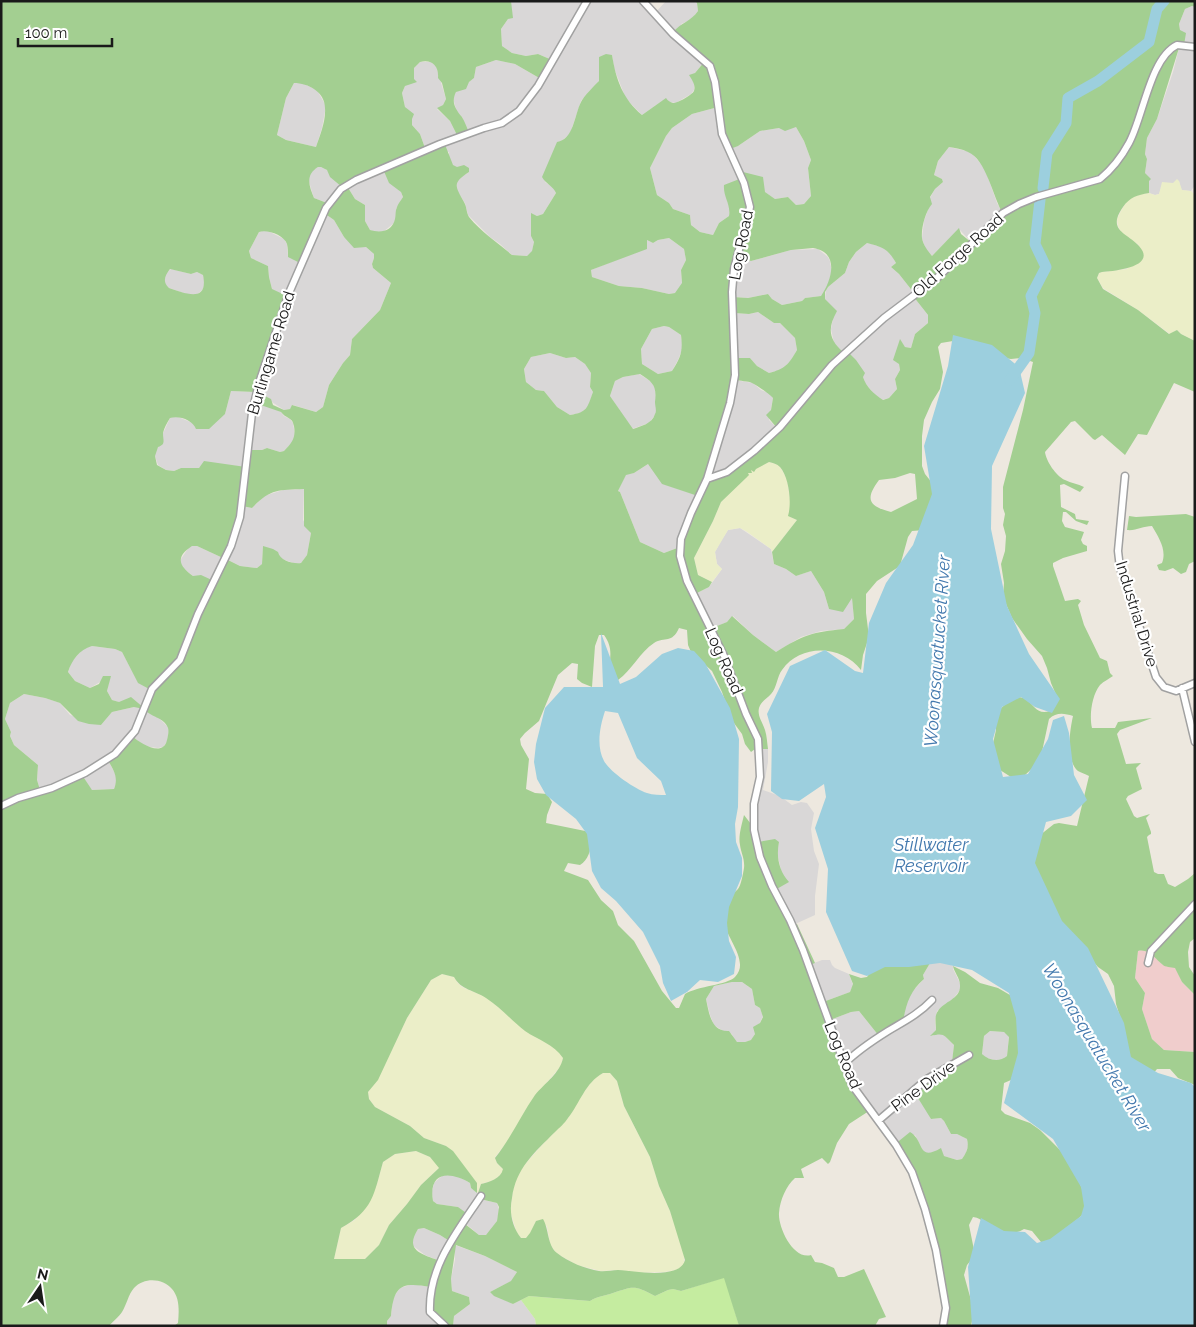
<svg xmlns="http://www.w3.org/2000/svg" width="1196" height="1327" font-family="Raleway,sans-serif">
	<rect width="100%" height="100%" fill="#ede8df"/>
	<path fill="#d9d7d7" d="M 511,1 L 643,1 L 655,13 L 666,1 L 695,1 L 697,3 L 698,11 L 691,20 L 681,24 L 705,61 L 695,73 L 694,90 L 691,94 L 676,103 L 662,101 L 642,115 L 626,99 L 614,68 L 612,55 L 599,57 L 599,81 L 581,101 L 570,134 L 559,143 L 545,182 L 554,188 L 556,193 L 543,214 L 537,216 L 532,214 L 531,236 L 534,242 L 532,252 L 527,256 L 512,255 L 500,244 L 490,237 L 468,215 L 465,203 L 457,191 L 456,183 L 459,178 L 469,172 L 453,166 L 449,159 L 449,152 L 425,148 L 420,134 L 412,125 L 412,119 L 405,107 L 402,93 L 405,86 L 414,79 L 414,68 L 420,62 L 431,62 L 436,66 L 446,99 L 443,105 L 437,109 L 450,121 L 457,135 L 463,118 L 457,113 L 453,98 L 456,92 L 474,78 L 476,67 L 496,60 L 515,64 L 541,79 L 552,60 L 538,54 L 526,56 L 512,53 L 502,46 L 501,29 L 508,19 Z
		M 1192,6 L 1195,7 L 1195,185 L 1191,191 L 1181,190 L 1179,181 L 1161,189 L 1159,194 L 1155,195 L 1149,193 L 1149,180 L 1145,173 L 1147,159 L 1145,154 L 1147,138 L 1157,119 L 1173,72 L 1179,48 L 1180,30 L 1179,24 L 1185,9 Z
		M 294,83 L 302,83 L 317,90 L 326,106 L 322,128 L 316,147 L 286,140 L 277,135 L 286,98 Z
		M 718,107 L 738,146 L 760,131 L 779,128 L 796,127 L 804,141 L 811,160 L 808,168 L 811,196 L 804,204 L 796,205 L 788,197 L 775,199 L 742,177 L 728,203 L 730,208 L 729,216 L 719,223 L 713,235 L 700,232 L 691,225 L 690,215 L 673,209 L 669,203 L 657,195 L 650,168 L 666,136 L 672,128 L 692,114 Z
		M 949,147 L 971,152 L 985,169 L 997,203 L 1003,214 L 972,243 L 959,229 L 932,256 L 925,248 L 922,238 L 924,221 L 929,207 L 930,198 L 935,189 L 943,182 L 942,179 L 934,175 L 938,161 Z
		M 318,167 L 321,167 L 327,170 L 342,187 L 327,203 L 314,198 L 312,192 L 308,178 L 311,171 Z
		M 383,169 L 401,192 L 403,197 L 396,209 L 396,217 L 394,223 L 383,232 L 379,233 L 370,230 L 365,221 L 365,205 L 355,199 L 347,186 Z
		M 324,213 L 334,220 L 344,237 L 359,247 L 366,247 L 374,254 L 374,258 L 372,264 L 373,268 L 391,283 L 380,310 L 352,339 L 350,355 L 343,363 L 329,385 L 323,407 L 316,412 L 293,405 L 290,409 L 284,410 L 272,402 L 270,407 L 281,412 L 284,416 L 290,419 L 293,423 L 295,435 L 293,442 L 284,451 L 280,452 L 267,448 L 262,450 L 248,450 L 246,467 L 227,465 L 203,464 L 199,468 L 181,468 L 174,471 L 166,470 L 158,465 L 155,456 L 155,451 L 170,418 L 176,416 L 195,424 L 225,414 L 231,391 L 255,392 L 272,289 L 269,277 L 268,266 L 251,258 L 249,251 L 259,232 L 266,230 L 284,239 L 287,244 L 288,257 Z
		M 669,238 L 684,249 L 686,260 L 681,270 L 682,284 L 676,293 L 669,294 L 642,288 L 619,286 L 592,277 L 591,270 L 616,260 L 647,240 L 653,243 L 658,240 Z
		M 867,243 L 883,247 L 891,254 L 896,263 L 891,267 L 899,274 L 914,293 L 913,296 L 928,315 L 928,323 L 915,334 L 911,348 L 905,347 L 900,340 L 899,364 L 900,370 L 895,379 L 897,389 L 889,398 L 882,400 L 875,395 L 865,383 L 863,377 L 834,343 L 831,329 L 833,318 L 825,299 L 826,289 L 821,296 L 805,298 L 802,301 L 782,305 L 772,299 L 768,294 L 748,298 L 733,297 L 738,258 L 751,261 L 791,250 L 818,249 L 828,257 L 830,261 L 832,272 L 828,287 L 845,273 L 849,262 L 856,252 Z
		M 171,269 L 191,274 L 197,272 L 203,275 L 205,283 L 203,289 L 198,294 L 192,296 L 169,288 L 166,286 L 164,280 L 166,273 Z
		M 758,312 L 774,323 L 780,323 L 795,338 L 797,350 L 791,361 L 781,370 L 769,373 L 757,366 L 750,358 L 735,358 L 733,313 L 749,314 Z
		M 664,326 L 669,327 L 681,335 L 683,347 L 678,360 L 672,371 L 658,374 L 642,364 L 641,349 L 652,329 Z
		M 550,353 L 566,358 L 575,357 L 585,364 L 591,373 L 590,387 L 593,392 L 588,407 L 581,413 L 570,415 L 557,407 L 544,391 L 536,390 L 526,382 L 524,369 L 531,357 Z
		M 639,374 L 652,382 L 655,387 L 656,398 L 656,414 L 649,423 L 632,429 L 610,396 L 615,381 L 623,377 Z
		M 735,380 L 753,383 L 761,390 L 769,393 L 773,398 L 769,420 L 777,428 L 729,470 L 710,478 Z
		M 648,464 L 698,496 L 680,547 L 664,553 L 640,542 L 620,492 L 618,491 L 626,474 L 634,473 Z
		M 304,489 L 303,520 L 311,533 L 307,555 L 301,563 L 296,564 L 282,559 L 263,547 L 262,564 L 257,568 L 240,566 L 226,559 L 242,506 L 252,508 L 264,496 L 283,490 Z
		M 740,528 L 771,549 L 774,564 L 786,569 L 796,576 L 811,571 L 824,592 L 829,609 L 852,597 L 854,619 L 844,629 L 821,631 L 801,637 L 776,652 L 753,635 L 733,616 L 727,622 L 711,629 L 695,594 L 709,587 L 722,569 L 717,564 L 715,552 L 721,541 L 728,530 Z
		M 192,546 L 197,546 L 225,559 L 214,581 L 193,576 L 183,568 L 180,564 L 181,559 L 189,547 Z
		M 92,646 L 115,649 L 122,652 L 138,682 L 152,690 L 147,712 L 159,718 L 167,726 L 169,730 L 167,742 L 163,747 L 158,748 L 144,746 L 132,736 L 107,759 L 115,773 L 117,782 L 114,789 L 92,790 L 78,777 L 64,787 L 41,793 L 37,780 L 38,765 L 14,745 L 10,736 L 11,732 L 5,719 L 10,703 L 24,694 L 45,698 L 60,703 L 70,715 L 101,725 L 112,712 L 134,707 L 112,700 L 107,691 L 110,676 L 90,688 L 75,681 L 68,672 L 72,661 L 84,648 Z
		M 759,749 L 768,749 L 768,762 L 763,790 L 780,796 L 792,805 L 801,802 L 807,803 L 814,813 L 811,829 L 814,851 L 819,864 L 815,896 L 815,915 L 793,925 L 776,892 L 782,875 L 777,852 L 779,842 L 758,842 L 754,825 L 761,773 Z
		M 933,958 L 953,966 L 953,969 L 960,983 L 960,990 L 953,999 L 937,1011 L 935,1021 L 936,1030 L 932,1036 L 938,1033 L 943,1034 L 954,1045 L 952,1063 L 928,1112 L 931,1119 L 941,1118 L 944,1121 L 951,1134 L 957,1134 L 967,1139 L 968,1145 L 966,1153 L 962,1159 L 957,1160 L 944,1156 L 926,1153 L 923,1151 L 915,1135 L 894,1145 L 857,1092 L 830,1020 L 851,1012 L 859,1011 L 879,1036 L 903,1022 L 905,1006 L 911,993 L 924,979 L 923,975 Z
		M 822,960 L 830,960 L 832,965 L 835,968 L 849,974 L 853,985 L 850,992 L 823,1002 L 809,965 Z
		M 732,982 L 742,982 L 752,989 L 755,1005 L 760,1008 L 763,1016 L 752,1040 L 745,1042 L 737,1042 L 733,1039 L 732,1034 L 723,1031 L 714,1025 L 710,1015 L 706,999 L 714,986 Z
		M 990,1031 L 1004,1032 L 1009,1036 L 1007,1056 L 1003,1060 L 995,1060 L 986,1058 L 982,1054 L 984,1036 Z
		M 443,1175 L 453,1175 L 460,1177 L 470,1183 L 471,1188 L 478,1193 L 480,1199 L 497,1203 L 499,1210 L 497,1221 L 489,1233 L 486,1235 L 479,1235 L 465,1223 L 458,1207 L 437,1204 L 433,1201 L 432,1192 L 434,1183 Z
		M 424,1228 L 440,1235 L 451,1242 L 440,1261 L 425,1255 L 412,1245 L 412,1238 L 418,1229 Z
		M 455,1245 L 485,1256 L 517,1272 L 512,1281 L 490,1292 L 513,1304 L 521,1300 L 535,1319 L 536,1326 L 453,1326 L 454,1316 L 470,1304 L 469,1297 L 452,1291 L 451,1279 L 455,1260 Z
		M 413,1284 L 431,1287 L 445,1326 L 387,1326 L 387,1321 L 391,1316 L 393,1298 L 400,1288 Z"/>
	<path fill="#f0cdcc" d="M 1142,950 L 1150,952 L 1163,965 L 1175,967 L 1182,982 L 1195,995 L 1195,1052 L 1164,1050 L 1152,1039 L 1142,1009 L 1145,993 L 1135,978 L 1138,951 Z"/>
	<path fill="#ebeec8" d="M 1177,179 L 1179,181 L 1182,190 L 1191,191 L 1195,195 L 1195,341 L 1181,334 L 1177,330 L 1170,334 L 1138,310 L 1103,288 L 1097,278 L 1099,273 L 1102,272 L 1127,269 L 1139,245 L 1122,234 L 1118,226 L 1117,219 L 1121,211 L 1128,199 L 1136,195 L 1149,193 L 1155,195 L 1159,194 L 1162,182 L 1173,183 Z
		M 769,462 L 779,465 L 787,479 L 791,506 L 790,517 L 797,520 L 772,552 L 771,549 L 746,531 L 740,528 L 728,530 L 715,552 L 717,564 L 722,569 L 712,582 L 698,575 L 694,558 L 713,521 L 721,502 L 751,470 Z
		M 442,974 L 454,977 L 457,982 L 462,987 L 486,997 L 528,1032 L 540,1038 L 559,1051 L 563,1058 L 561,1066 L 536,1095 L 508,1141 L 495,1157 L 497,1163 L 503,1169 L 503,1173 L 494,1180 L 481,1184 L 478,1193 L 446,1146 L 424,1138 L 410,1126 L 375,1107 L 369,1099 L 368,1092 L 378,1079 L 407,1018 L 431,980 Z
		M 603,1073 L 610,1073 L 617,1081 L 624,1106 L 650,1157 L 659,1186 L 670,1211 L 684,1252 L 684,1265 L 677,1270 L 664,1272 L 634,1273 L 618,1270 L 601,1271 L 577,1265 L 556,1253 L 550,1244 L 547,1226 L 536,1221 L 531,1233 L 526,1238 L 521,1238 L 517,1233 L 510,1211 L 514,1184 L 520,1170 L 542,1145 L 568,1118 L 579,1099 L 594,1078 Z
		M 416,1151 L 430,1157 L 440,1167 L 421,1185 L 407,1204 L 389,1225 L 379,1245 L 365,1259 L 334,1259 L 341,1228 L 355,1220 L 377,1184 L 383,1162 L 395,1154 Z"/>
	<path fill="#c5eca0" d="M 725,1277 L 739,1326 L 536,1326 L 535,1319 L 521,1300 L 529,1296 L 590,1301 C 598,1296 605,1296 613,1293 C 634,1286 634,1285 655,1296 L 668,1290 L 673,1289 L 681,1291 Z"/>
	<path fill="#a3cf91" fill-rule="evenodd" d="M 1,1 L 511,1 L 513,18 L 508,19 L 501,29 L 502,46 L 512,53 L 526,56 L 538,54 L 552,60 L 541,79 L 515,64 L 496,60 L 476,67 L 474,78 L 469,82 L 466,89 L 456,92 C 451,102 455,109 462,117 C 465,122 467,128 469,133 L 457,135 L 450,121 L 437,108 L 443,105 L 446,99 L 442,83 L 438,78 C 439,66 432,59 420,62 L 414,68 L 414,79 L 417,82 L 405,86 L 402,93 L 405,107 L 414,114 L 412,119 L 412,125 L 420,134 L 425,148 L 444,142 L 453,165 L 457,167 L 464,165 L 469,168 L 469,172 C 452,183 455,186 464,202 C 467,207 466,212 469,217 C 481,232 498,243 512,255 L 527,256 L 532,251 L 534,242 L 531,236 L 531,213 L 537,216 L 543,214 L 556,193 C 553,186 546,184 542,177 L 557,142 C 574,139 574,116 581,102 C 585,95 593,87 599,81 L 599,57 L 606,54 L 612,55 C 616,80 623,99 642,115 L 666,98 C 668,101 670,102 673,103 C 678,103 692,95 694,91 C 696,85 692,80 689,75 L 695,73 L 705,61 L 673,32 C 681,23 691,21 698,11 L 697,3 L 695,1 L 1195,1 L 1195,7 L 1192,6 L 1185,9 L 1179,24 L 1180,30 L 1186,33 L 1184,45 L 1179,48 L 1157,119 L 1147,138 L 1145,154 L 1147,159 L 1145,173 L 1151,179 L 1149,181 L 1149,193 C 1137,195 1130,197 1123,207 C 1106,231 1128,233 1139,246 C 1158,267 1114,271 1102,272 L 1099,273 L 1097,278 L 1103,289 L 1138,310 L 1169,334 L 1177,330 L 1181,334 L 1195,341 L 1195,392 L 1174,383 L 1147,435 L 1138,434 L 1125,455 L 1102,435 L 1095,440 L 1093,439 L 1075,421 L 1071,422 L 1045,452 C 1046,461 1056,476 1065,480 C 1071,483 1078,484 1084,487 L 1080,492 L 1064,484 L 1060,485 L 1061,507 L 1075,514 L 1076,519 L 1089,521 L 1087,525 L 1076,521 L 1066,512 L 1063,512 L 1062,521 L 1065,527 L 1084,532 L 1081,540 L 1083,544 L 1087,546 L 1087,551 L 1063,558 L 1053,563 L 1053,566 L 1065,601 L 1078,599 L 1081,601 L 1078,605 L 1084,625 L 1100,658 L 1107,661 L 1110,673 L 1113,676 C 1109,679 1104,681 1100,685 C 1092,695 1089,715 1092,728 L 1115,728 L 1118,722 L 1152,718 L 1120,730 L 1117,734 L 1126,764 L 1141,763 L 1136,768 L 1142,789 L 1128,796 L 1126,799 L 1134,816 L 1137,818 L 1150,814 L 1146,818 L 1151,832 L 1151,834 L 1149,835 L 1147,837 L 1154,872 L 1158,874 L 1164,874 L 1168,884 L 1175,887 L 1188,879 L 1195,873 L 1195,938 L 1190,942 L 1188,952 L 1189,967 L 1195,976 L 1195,995 L 1182,982 L 1175,968 C 1171,967 1165,967 1163,965 C 1155,959 1149,948 1138,951 L 1135,978 L 1145,993 L 1142,1009 L 1152,1039 L 1164,1050 L 1195,1052 L 1195,1085 L 1178,1078 L 1170,1069 L 1157,1069 L 1152,1075 L 1122,1053 L 1123,1026 L 1116,1004 L 1114,986 L 1108,974 L 1098,967 L 1045,907 L 1030,843 L 1054,824 L 1059,823 L 1077,826 L 1089,776 C 1086,774 1081,773 1078,771 C 1065,760 1070,730 1073,716 C 1064,713 1056,712 1049,719 L 1040,761 L 1024,776 L 1011,777 L 1000,770 L 992,748 L 996,730 L 996,713 L 1014,696 C 1018,697 1023,697 1026,699 C 1035,706 1037,715 1050,711 L 1057,697 L 1051,683 L 1047,668 L 1042,656 L 1027,639 L 1012,618 L 1003,597 L 1004,583 L 1001,564 L 1005,551 L 1006,536 L 1003,525 L 1005,514 L 1003,508 L 1003,487 L 1023,410 L 1033,362 L 1021,358 L 1011,359 L 1004,358 L 953,341 L 941,343 L 938,347 L 943,372 L 940,389 L 932,402 L 924,420 L 922,436 L 922,466 L 925,474 L 933,484 L 935,491 L 924,530 L 912,531 L 908,537 L 900,566 L 877,581 L 866,594 L 866,613 L 869,637 L 863,655 L 861,670 C 842,645 801,643 782,670 C 777,676 777,688 771,694 C 767,699 761,701 759,708 C 757,716 763,723 765,730 C 767,736 767,743 768,749 L 755,749 L 751,752 L 745,744 L 742,734 L 731,719 L 722,692 L 712,671 L 691,652 L 688,645 L 687,630 L 679,628 C 672,644 665,636 654,643 C 640,652 632,670 618,680 L 609,667 C 611,655 612,646 604,635 L 599,635 L 595,646 L 592,687 L 582,683 L 577,679 L 578,664 L 572,663 L 558,675 L 539,721 L 525,733 L 520,739 L 521,745 L 529,759 L 526,789 L 535,793 L 547,794 L 552,802 L 547,815 L 546,823 L 590,832 C 592,844 591,858 580,865 L 568,863 L 564,871 L 588,880 L 601,900 L 613,911 L 618,925 L 634,941 L 662,991 L 676,1008 L 679,1008 L 685,994 C 698,986 727,985 735,977 C 751,961 724,936 724,920 C 724,914 729,900 732,895 C 733,894 737,890 738,889 C 741,885 743,874 744,868 C 745,859 741,853 740,845 C 738,836 742,824 744,815 L 754,828 L 758,842 L 775,839 L 779,842 C 776,857 779,871 789,882 L 775,890 L 793,925 L 797,924 L 815,963 L 810,965 L 823,1002 L 850,992 L 853,984 L 849,974 L 861,978 L 867,977 L 872,970 L 882,965 L 933,958 L 923,975 L 924,979 C 910,991 906,1004 903,1022 L 879,1036 L 859,1011 L 851,1012 L 830,1020 L 851,1082 L 869,1111 L 849,1124 L 837,1143 L 830,1162 L 828,1164 L 822,1158 L 801,1169 L 804,1178 L 795,1178 C 786,1186 780,1200 779,1213 C 778,1227 793,1260 811,1255 L 815,1262 L 822,1263 L 834,1268 L 838,1277 L 844,1277 L 864,1269 L 886,1317 L 879,1319 L 875,1326 L 739,1326 L 724,1278 L 681,1291 L 673,1289 L 668,1290 L 655,1296 C 634,1285 634,1286 613,1293 C 605,1296 598,1296 590,1301 L 529,1296 L 513,1304 L 494,1296 L 490,1292 L 511,1281 L 517,1272 L 485,1256 L 456,1245 L 451,1279 L 452,1291 L 469,1297 L 470,1304 L 454,1316 L 453,1326 L 445,1326 L 431,1312 L 431,1287 C 401,1282 394,1285 391,1316 L 387,1321 L 387,1326 L 174,1326 L 178,1323 C 179,1312 180,1298 172,1289 C 163,1278 144,1277 134,1288 C 128,1295 127,1304 122,1312 C 119,1317 113,1321 109,1326 L 1,1326 ZM 294,83 C 308,83 325,92 325,108 C 326,121 320,135 316,147 L 286,140 L 277,135 L 286,98 ZM 718,107 L 730,149 L 738,146 L 760,131 L 779,128 L 785,131 L 796,127 L 804,141 L 811,160 L 808,168 L 811,196 L 804,204 L 796,205 L 788,197 L 775,199 L 765,192 L 763,177 L 739,171 L 742,178 L 724,185 C 723,197 731,204 729,216 L 719,223 L 713,235 L 700,232 L 691,225 L 690,215 L 673,209 L 669,203 L 657,195 L 650,168 L 666,136 L 672,128 L 692,114 ZM 949,147 C 955,148 962,149 968,152 C 986,159 993,197 1003,214 L 972,243 L 961,234 L 959,228 L 932,256 C 928,251 923,245 922,238 C 921,229 925,212 932,204 L 930,197 L 935,189 L 943,182 L 942,179 L 934,175 L 938,161 ZM 318,167 L 321,167 L 327,170 L 330,177 L 342,187 L 327,203 L 314,198 C 309,186 305,175 318,167 ZM 383,169 L 389,183 L 401,192 L 403,197 C 401,200 398,204 397,207 C 395,211 396,215 395,219 C 392,232 380,233 370,230 L 365,221 L 365,205 L 355,199 L 347,186 ZM 324,213 L 334,220 L 344,237 L 354,248 L 366,247 L 374,254 L 374,258 L 372,264 L 373,268 L 391,283 L 380,310 L 352,339 L 350,355 L 343,363 L 329,385 L 323,407 L 316,412 L 292,405 L 290,409 L 284,410 L 273,405 L 271,399 L 257,392 L 255,403 L 281,412 C 284,416 286,416 290,419 C 293,421 293,423 294,426 C 296,438 292,443 284,451 L 280,452 L 267,448 L 262,450 L 248,450 L 246,467 L 204,461 L 199,468 L 181,468 L 174,471 L 166,470 L 157,465 L 155,456 L 158,447 C 166,444 163,441 163,433 C 164,428 167,423 170,418 C 179,415 193,420 196,429 L 209,429 L 225,414 L 231,391 L 255,392 L 287,296 L 272,289 L 269,277 L 268,266 L 251,258 L 249,251 L 259,232 C 267,229 284,235 287,244 C 288,248 288,253 288,257 L 300,263 ZM 669,238 L 684,249 L 686,260 L 681,270 L 682,283 L 675,293 L 669,294 L 642,288 L 619,286 L 592,277 L 591,270 L 647,249 L 647,240 L 653,243 L 658,240 ZM 867,243 C 883,247 888,249 896,263 L 891,267 L 899,274 L 914,293 L 913,296 L 928,315 L 928,323 L 915,334 L 911,348 L 905,347 L 900,339 L 893,360 L 899,364 L 900,370 L 895,379 L 897,389 L 889,398 L 883,400 C 874,394 866,387 863,377 L 865,373 L 856,360 L 847,351 L 843,352 C 829,339 827,329 837,311 L 825,299 L 825,292 L 828,287 L 845,273 L 849,262 L 856,252 ZM 813,248 C 840,252 832,280 821,296 L 805,298 L 802,301 L 782,305 L 772,299 L 768,294 L 748,298 L 733,297 L 738,258 L 751,261 L 791,250 ZM 170,269 L 191,274 L 197,272 L 203,275 C 209,304 184,293 169,288 C 162,282 165,275 170,269 ZM 758,312 L 774,323 L 780,323 L 795,338 L 797,350 C 789,364 785,369 769,373 L 757,366 L 750,358 L 736,358 L 734,313 L 749,314 ZM 664,326 L 669,327 L 681,335 C 683,351 681,357 672,371 L 658,374 L 642,364 L 641,349 L 652,329 ZM 550,353 L 566,358 L 575,357 L 585,364 L 591,373 L 590,387 L 593,392 C 587,408 588,412 570,415 L 557,407 L 544,391 L 536,390 L 526,382 L 524,369 L 531,357 ZM 640,374 C 653,382 657,386 655,402 C 655,406 657,411 655,414 C 652,424 641,426 633,429 L 610,396 L 615,381 L 623,377 ZM 735,380 C 740,381 748,381 752,383 C 757,385 769,394 773,398 L 771,410 L 766,415 L 777,428 L 729,470 L 708,478 ZM 769,462 C 773,463 777,464 780,467 C 789,477 792,503 788,516 L 797,520 L 772,552 L 774,564 L 786,569 L 796,576 L 811,571 L 824,592 L 829,609 L 843,612 L 852,598 L 854,619 L 844,629 C 813,632 803,635 776,652 L 753,635 L 732,616 L 727,622 L 712,628 L 695,594 L 709,587 L 712,582 L 698,575 L 694,558 L 713,521 L 721,502 L 746,478 L 749,475 L 748,473 L 752,473 L 751,470 L 754,472 L 756,469 ZM 648,464 L 662,484 L 698,496 L 680,547 L 664,553 L 640,542 L 620,492 L 618,491 L 626,475 L 634,473 ZM 910,473 L 915,474 L 917,499 L 891,512 C 868,506 865,499 879,480 L 895,478 ZM 304,489 L 304,526 L 311,533 L 307,555 L 301,563 C 293,564 280,561 278,552 L 273,549 L 263,546 L 262,564 L 257,568 L 240,566 L 226,559 L 242,506 L 252,508 C 270,489 278,490 304,489 ZM 192,546 L 197,546 L 225,559 L 214,581 L 201,575 L 193,576 C 179,566 175,557 192,546 ZM 92,646 L 115,649 L 122,652 L 138,683 L 151,690 L 144,708 L 131,697 L 119,702 L 112,700 L 107,691 L 111,676 L 103,676 L 99,684 L 90,688 L 75,681 L 68,672 C 72,660 79,650 92,646 ZM 24,694 L 45,698 L 60,703 L 78,721 L 89,724 L 101,725 L 112,712 L 134,707 L 144,709 C 150,717 164,717 168,728 C 169,731 168,736 167,740 C 163,758 140,743 132,736 L 107,759 C 113,769 119,777 114,789 L 92,790 L 82,775 L 64,787 L 41,793 L 37,780 L 38,765 L 14,745 L 10,736 L 11,732 L 5,719 L 10,703 ZM 442,974 L 454,977 C 461,990 474,990 486,998 C 500,1007 512,1021 525,1031 C 538,1040 554,1044 563,1058 C 560,1073 545,1083 535,1095 C 521,1115 511,1138 495,1158 L 497,1163 L 503,1169 C 501,1179 489,1182 481,1184 L 478,1193 L 480,1199 L 497,1203 L 499,1207 L 497,1221 L 486,1235 L 479,1235 L 465,1224 L 469,1215 L 458,1207 L 437,1204 L 433,1201 C 428,1171 450,1171 470,1183 L 471,1188 L 477,1193 L 477,1183 L 453,1151 L 446,1146 L 424,1138 L 410,1126 L 375,1107 L 369,1099 L 368,1092 L 378,1080 L 407,1018 L 431,980 ZM 732,982 L 742,982 L 752,989 L 755,1005 L 760,1008 L 763,1017 L 760,1023 L 753,1027 L 755,1034 L 751,1040 L 745,1042 L 737,1042 L 729,1031 C 711,1032 709,1013 706,999 L 714,986 ZM 603,1073 L 610,1073 L 617,1081 L 624,1106 L 650,1157 L 659,1186 L 670,1211 L 685,1260 C 680,1280 634,1271 618,1270 C 612,1270 605,1272 599,1271 C 586,1269 568,1262 557,1253 C 547,1245 549,1229 543,1219 L 536,1221 L 530,1233 L 526,1238 L 521,1238 C 512,1227 509,1212 512,1198 C 516,1168 534,1153 555,1132 C 559,1128 565,1123 568,1118 C 580,1103 585,1083 603,1073 ZM 416,1151 L 430,1157 L 439,1168 L 421,1185 L 407,1204 L 389,1225 L 379,1245 L 365,1259 L 334,1259 L 341,1228 C 373,1211 374,1194 383,1162 L 395,1154 ZM 424,1228 L 440,1235 L 451,1242 L 440,1261 C 422,1254 404,1251 418,1229 Z
		M 1186,514 L 1195,517 L 1195,561 L 1189,564 L 1186,572 L 1181,574 L 1173,568 L 1165,571 L 1159,570 L 1157,565 L 1162,563 C 1167,550 1159,538 1152,526 C 1143,526 1136,531 1127,530 L 1129,516 L 1136,517 Z
		M 953,966 L 965,972 L 980,983 L 998,988 L 1010,995 L 1027,1029 L 1011,1080 L 1004,1083 L 1001,1110 L 1005,1114 L 1030,1123 L 1040,1130 L 1070,1160 L 1090,1208 L 1052,1242 L 1041,1242 L 1032,1231 L 1024,1229 C 1017,1234 1004,1234 996,1232 C 987,1228 984,1218 973,1217 L 969,1225 L 974,1250 L 972,1259 L 967,1265 L 964,1275 L 974,1311 L 971,1326 L 943,1326 L 945,1307 L 925,1211 L 909,1170 L 894,1145 L 910,1132 C 925,1141 917,1162 941,1148 L 944,1156 L 957,1160 L 962,1159 C 967,1152 969,1147 967,1139 L 957,1134 L 951,1134 L 944,1121 L 941,1118 L 931,1119 L 913,1090 L 952,1062 L 954,1045 C 942,1034 945,1033 930,1036 L 936,1030 C 936,1024 934,1016 938,1011 C 944,1001 961,999 960,985 C 960,978 954,972 953,966 ZM 990,1031 L 1004,1032 L 1009,1037 L 1007,1056 C 1000,1062 989,1061 982,1054 L 984,1036 Z"/>
	<path fill="#9ccfde" fill-rule="evenodd" d="M 953,335 L 992,345 L 1019,367 L 1025,393 L 992,466 L 991,529 L 1007,606 L 1029,654 L 1060,699 L 1052,713 L 1035,707 L 1021,697 L 1002,707 L 993,739 L 1003,777 L 1028,774 L 1048,739 L 1053,720 L 1064,716 L 1069,733 L 1074,775 L 1087,800 L 1071,816 L 1046,822 L 1035,863 L 1062,921 L 1088,948 L 1124,1023 L 1131,1057 L 1158,1073 L 1191,1083 L 1195,1087 L 1195,1326 L 972,1326 L 968,1267 L 981,1218 L 1004,1231 L 1025,1232 L 1037,1243 L 1050,1239 L 1081,1216 L 1084,1206 L 1081,1187 L 1053,1139 L 1004,1103 L 1018,1053 L 1016,1018 L 1009,993 L 972,970 L 940,963 L 909,967 L 885,967 L 867,976 L 852,971 L 826,912 L 828,869 L 815,828 L 826,797 L 824,784 L 799,801 L 782,799 L 771,791 L 772,732 L 767,714 L 790,666 L 825,650 L 855,671 L 863,673 L 869,623 L 886,583 L 913,545 L 932,494 L 924,446 L 948,366 Z
		M 601,633 L 620,684 L 636,677 L 662,654 L 678,648 L 694,651 L 705,663 L 730,708 L 739,739 L 738,807 L 735,824 L 736,842 L 742,858 L 742,876 L 729,907 L 727,923 L 729,941 L 736,957 L 734,974 L 718,982 L 700,980 L 687,992 L 671,1001 L 663,983 L 660,966 L 643,932 L 616,901 L 601,888 L 592,871 L 587,834 L 576,819 L 546,795 L 537,779 L 534,762 L 536,744 L 545,708 L 564,687 L 603,687 ZM 605,711 L 618,713 L 637,758 L 661,781 L 666,795 C 660,795 653,795 647,793 C 635,789 610,772 604,761 C 596,746 600,726 605,711 Z"/>
	<g fill="none" stroke-linecap="round" stroke-linejoin="round">
		<path stroke="#9ccfde" stroke-width="11" d="M 1043,188 L 1047,153 L 1066,123 L 1068,98 L 1098,81 L 1149,42 L 1157,9 L 1164,1
			M 1010,380 L 1029,353 L 1035,313 L 1031,296 L 1046,267 L 1035,244 L 1040,200"/>
		<g stroke="#a1a1a1" stroke-width="9">
			<path id="minor" d="M 643,1 L 673,34 L 710,66 L 715,82 L 722,134 L 744,183 L 750,207 L 734,269 L 732,292 L 735,375 L 730,403 L 707,479 L 691,513 L 681,539 L 680,556 L 687,581 L 724,656 L 746,714 L 758,739 L 760,777 L 754,804 L 754,830 L 760,857 L 772,886 L 790,920 L 803,950 L 852,1085 L 896,1145 L 912,1172 L 925,1209 L 936,1250 L 946,1308 L 943,1326
				M 1125,476 L 1118,551 L 1120,568 L 1156,677 L 1164,687 L 1176,691 L 1195,683
				M 707,479 L 727,472 L 754,451 L 780,427 L 832,365 L 884,318 L 937,278 L 1003,213 L 1019,204 L 1036,197 L 1100,179 C 1111,170 1122,156 1129,143 C 1143,118 1150,58 1177,45 L 1195,47
				M 1182,688 L 1195,742
				M 1,806 L 18,798 L 52,788 L 85,773 L 115,754 L 135,731 L 152,689 L 180,660 L 198,614 L 231,546 L 240,517 L 252,413 L 259,383 L 289,293 L 326,208 L 341,189 L 356,180 L 440,144 L 484,128 L 502,123 L 519,111 L 538,86 L 587,1
				M 1148,963 L 1151,951 L 1195,904
				M 844,1064 C 857,1051 872,1041 888,1031 C 903,1022 919,1014 932,1000
				M 879,1120 L 927,1079 L 969,1055
				M 445,1326 L 430,1312 C 428,1267 457,1232 481,1196"/>
		</g>
		<use href="#minor" stroke="#fff" stroke-width="6"/>
	</g>
	<g text-anchor="middle" dominant-baseline="central" stroke-width="4.5" stroke-linejoin="round" paint-order="stroke">
		<g font-size="16" fill="#1a1a1a" stroke="#fff">
			<text transform="translate(741 245) rotate(-79)">Log Road</text>
			<text transform="translate(958 255) rotate(-42)">Old Forge Road</text>
			<text transform="translate(271 353) rotate(-73)">Burlingame Road</text>
			<text transform="translate(1137 614) rotate(73)">Industrial Drive</text>
			<text transform="translate(724 661) rotate(66)">Log Road</text>
			<text transform="translate(843 1055) rotate(67)">Log Road</text>
			<text transform="translate(923 1086) rotate(-36)">Pine Drive</text>
		</g>
		<g font-size="18" font-style="italic" fill="#4379ae" stroke="#fff">
			<text transform="translate(937 651) rotate(-86)">Woonasquatucket River</text>
			<text x="931" y="844">Stillwater<tspan x="931" dy="21">Reservoir</tspan></text>
			<text transform="translate(1097 1047) rotate(59)">Woonasquatucket River</text>
		</g>
	</g>
	<rect width="1196" height="1327" fill="none" stroke="#1a1a1a" stroke-width="5"/>
	<g transform="translate(40 1287) rotate(13)" stroke="#ffffff" stroke-width="4" paint-order="stroke">
	<path d="M0-4L9 19L0 12L-9 19Z" fill="#1a1a1a"/>
	<text y="-8" font-size="14" font-weight="bold" text-anchor="middle" fill="#1a1a1a">N</text>
	</g>
	<path d="M18 38v8h94v-8" fill="none" stroke="#1a1a1a" stroke-width="2.5"/>
	<text x="25" y="38" font-size="15" fill="#1a1a1a" stroke="#ffffff" stroke-width="4" paint-order="stroke">100 m</text>
</svg>
